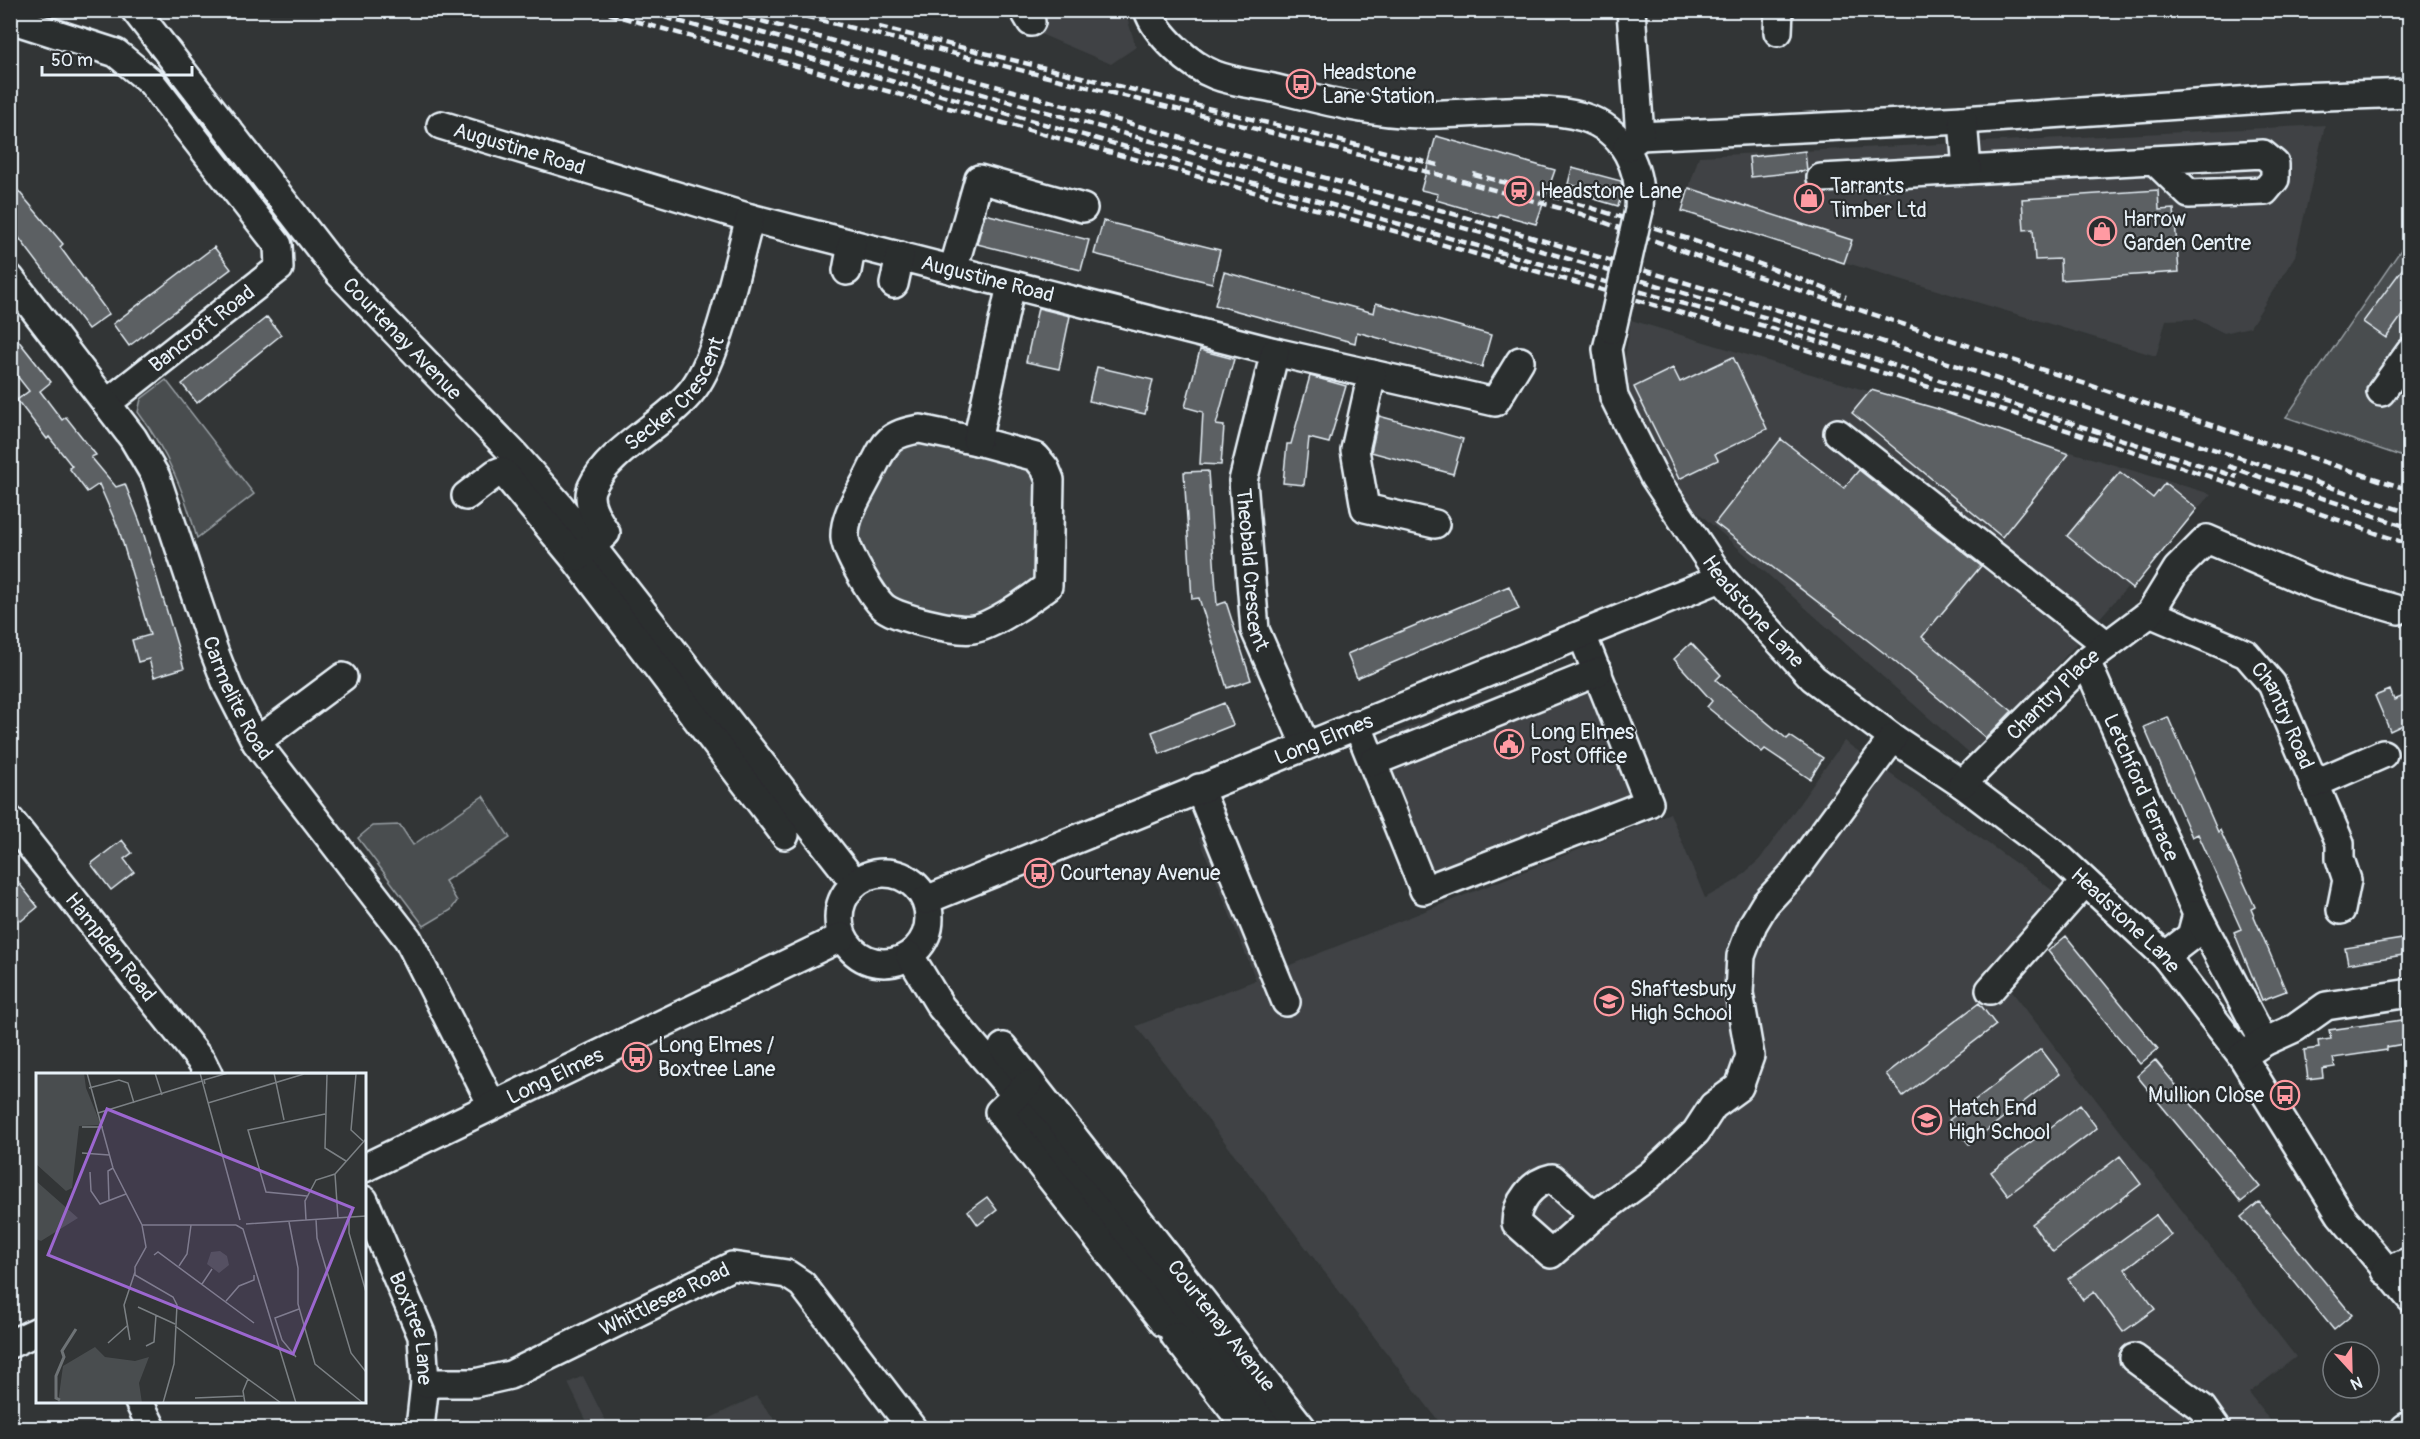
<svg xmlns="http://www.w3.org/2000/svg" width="2420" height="1439" font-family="Pangolin,sans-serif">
	<rect width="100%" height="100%" fill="#323536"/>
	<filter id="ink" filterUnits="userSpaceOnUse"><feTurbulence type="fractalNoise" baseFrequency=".0167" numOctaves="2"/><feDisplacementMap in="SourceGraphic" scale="12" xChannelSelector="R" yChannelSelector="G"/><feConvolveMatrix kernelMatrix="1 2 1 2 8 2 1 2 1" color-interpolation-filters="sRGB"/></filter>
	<g filter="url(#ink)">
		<path fill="#3f4244" d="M 986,11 L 1125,11 L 1136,47 L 1111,64 Z
			M 2325,125 L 2295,256 L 2250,327 L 2224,333 L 2196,319 L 2166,320 L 2156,356 L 1681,213 L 1699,156 Z
			M 1631,320 L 2211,494 L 1974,758 L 1683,499 L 1622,377 Z
			M 1585,662 L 1648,817 L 1423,901 L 1364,744 Z
			M 1844,741 L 2035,877 L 2076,909 L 2010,989 L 2296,1357 L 2249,1393 L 2276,1428 L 1444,1428 L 1136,1026 L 1256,980 L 1199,838 L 1229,826 L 1285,967 L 1670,813 L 1705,898 L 1737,880 L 1760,859 Z
			M 583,1376 L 609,1428 L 590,1428 L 568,1383 Z
			M 756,1396 L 781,1428 L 690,1428 Z"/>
		<path fill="#494d4f" stroke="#989fa4" stroke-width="1.5" d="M 2409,238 L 2409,459 L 2286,417 Z
			M 166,380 L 254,494 L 197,538 C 184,491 167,451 138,412 L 141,399 Z
			M 907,433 L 1038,467 L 1042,579 L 975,621 L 896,605 L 850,533 Z
			M 483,796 L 510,838 L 445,881 L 457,901 L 451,910 L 424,926 L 358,838 L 372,826 L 400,825 L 413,845 Z"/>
		<path fill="#5c6063" stroke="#e8f1f8" stroke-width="1.5" d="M 1436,136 L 1555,170 L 1536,224 L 1499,214 L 1498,218 L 1436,200 L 1438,194 L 1421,190 Z
			M 1805,151 L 1807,171 L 1751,177 L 1749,157 Z
			M 1572,168 L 1621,181 L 1623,190 L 1618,206 L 1594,199 L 1597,191 L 1568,184 Z
			M 10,181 L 63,244 L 60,247 L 109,314 L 88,329 L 10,226 Z
			M 1689,188 L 1852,240 L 1844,263 L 1682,211 Z
			M 2158,190 L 2159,210 L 2174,209 L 2179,272 L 2061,280 L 2060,259 L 2035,260 L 2033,229 L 2024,230 L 2022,199 Z
			M 985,214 L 1089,240 L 1081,270 L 977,244 Z
			M 1103,221 L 1220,250 L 1212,283 L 1094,254 Z
			M 214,247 L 231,269 L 129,346 L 113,324 Z
			M 2409,260 L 2409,306 L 2386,338 L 2363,322 Z
			M 1224,272 L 1374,313 L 1376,303 L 1491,335 L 1482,367 L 1357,332 L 1355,343 L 1215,305 Z
			M 1038,308 L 1070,316 L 1059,369 L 1026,362 Z
			M 267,317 L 281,335 L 197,403 L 182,384 Z
			M 10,330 L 51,382 L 40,391 L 62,420 L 66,417 L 96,455 L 91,457 L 116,487 L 125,484 L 140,522 L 184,668 L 154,677 L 149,659 L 138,662 L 132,640 L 150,635 L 119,530 L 99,484 L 87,492 L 69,468 L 72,466 L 49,437 L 47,439 L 17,400 L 29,391 L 10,367 Z
			M 1200,350 L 1234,359 L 1216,425 L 1224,426 L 1221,465 L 1200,464 L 1203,412 L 1185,407 Z
			M 1733,357 L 1767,429 L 1715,454 L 1718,460 L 1679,479 L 1634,387 L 1673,368 L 1680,382 Z
			M 1097,367 L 1153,380 L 1145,414 L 1089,401 Z
			M 1310,376 L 1346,386 L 1329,443 L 1309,438 L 1304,485 L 1283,483 L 1287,444 L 1291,444 Z
			M 1871,390 L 1938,409 L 2069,454 L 2002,537 L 1852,413 Z
			M 1379,416 L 1463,439 L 1453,474 L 1371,452 Z
			M 1781,439 L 1844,488 L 1859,470 L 1981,566 L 1922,637 L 2012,711 L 1986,738 L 1888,656 L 1715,523 Z
			M 1208,471 L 1217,605 L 1226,602 L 1251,680 L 1227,688 L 1199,598 L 1192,599 L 1184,472 Z
			M 2120,472 L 2153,498 L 2165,483 L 2197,509 L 2132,589 L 2067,536 Z
			M 1509,586 L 1519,609 L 1357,678 L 1347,654 Z
			M 1691,643 L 1721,675 L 1716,680 L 1787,739 L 1790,736 L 1823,758 L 1810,779 L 1765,749 L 1762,752 L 1707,707 L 1712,701 L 1674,659 Z
			M 2390,690 L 2394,700 L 2409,694 L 2409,722 L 2390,731 L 2375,696 Z
			M 1224,703 L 1233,725 L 1160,754 L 1152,732 Z
			M 2168,717 L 2218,832 L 2220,830 L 2255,907 L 2251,909 L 2286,991 L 2262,1000 L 2234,932 L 2241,929 L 2198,834 L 2192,837 L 2144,727 Z
			M 122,840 L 132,853 L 124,859 L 134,872 L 111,890 L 91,864 Z
			M 10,872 L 38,907 L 21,921 L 10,908 Z
			M 2066,936 L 2158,1049 L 2140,1064 L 2048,951 Z
			M 2409,938 L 2409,954 L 2348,964 L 2345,948 Z
			M 1979,1003 L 1996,1025 L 1903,1096 L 1886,1074 Z
			M 2409,1019 L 2409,1043 L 2387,1047 L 2387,1050 L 2333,1058 L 2335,1067 L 2322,1069 L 2323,1077 L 2308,1079 L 2304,1050 L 2319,1048 L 2318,1041 L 2331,1039 L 2329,1030 Z
			M 2041,1049 L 2060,1074 L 1969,1144 L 1949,1120 Z
			M 2155,1060 L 2260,1187 L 2241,1202 L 2137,1076 Z
			M 2080,1105 L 2097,1128 L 2008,1195 L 1991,1172 Z
			M 2120,1156 L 2141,1184 L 2053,1252 L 2032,1224 Z
			M 987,1197 L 997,1210 L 978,1225 L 968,1211 Z
			M 2259,1202 L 2352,1315 L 2334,1330 L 2241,1217 Z
			M 2156,1215 L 2171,1235 L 2125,1269 L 2155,1309 L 2123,1332 L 2094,1292 L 2083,1300 L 2068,1279 Z"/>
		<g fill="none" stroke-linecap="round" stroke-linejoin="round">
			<g stroke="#e8f1f8" stroke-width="32">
				<g id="minor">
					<path id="s1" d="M 135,10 L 339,273 L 514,454 L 560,506 L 855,883"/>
					<path d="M 1024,10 L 1031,22"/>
					<path d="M 1148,10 C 1156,35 1191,66 1215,75 C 1233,82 1254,84 1273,88 C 1321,100 1370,113 1420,114 C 1470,116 1537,103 1583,117 C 1625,130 1642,170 1639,210"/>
					<path d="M 10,19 L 116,53 L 151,82 L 278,245 L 279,268 L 107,403"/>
					<path d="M 1778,32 L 1779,10"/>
					<path id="s2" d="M 441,125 L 750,218 L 1275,352 L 1495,402 L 1520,361"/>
					<path d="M 1640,136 L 1963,120 L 2296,97 L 2410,93"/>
					<path d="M 1627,147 L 1640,136 L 1631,10"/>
					<path d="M 1967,170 L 2263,154 L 2275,164 L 2275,179 L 2265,191 L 2189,194 L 2154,160"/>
					<path d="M 1821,178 L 1967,170 L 1963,120"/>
					<path d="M 953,270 L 979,179 L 1083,208"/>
					<path d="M 847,271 L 852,244"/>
					<path id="s3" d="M 10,278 L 133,438 L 156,477 L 214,651 L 228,687 L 256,742 L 408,939 L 492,1105"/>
					<path d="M 894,284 L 900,256"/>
					<path id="s4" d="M 1612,329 L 1607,349 L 1614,397 L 1654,477 L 1721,578 L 1813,678 L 1893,738 L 1962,784 L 2061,859 L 2165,956 L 2242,1056 L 2340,1214 L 2410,1298"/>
					<path id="s5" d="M 1275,352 L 1243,481 L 1255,630 L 1305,744"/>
					<path d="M 1372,374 L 1355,450 L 1365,508 L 1435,524"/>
					<path d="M 2381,392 L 2410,352"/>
					<path d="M 920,429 L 977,441 L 1036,457 L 1045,468 L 1050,480 L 1048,586 C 1031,599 993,626 973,629 C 956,632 899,618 885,608 C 874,600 845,551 845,537 C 844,515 861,492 870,473 C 885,444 886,434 920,429 Z"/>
					<path d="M 1838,433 L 2107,645"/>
					<path d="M 977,441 L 1011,285"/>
					<path d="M 466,496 L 496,473 L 501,471 L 505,474 L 576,560 L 785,835"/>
					<path id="s6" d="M 579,557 L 606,533 C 598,520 585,502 592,487 C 609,449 667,424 694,388 C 720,353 737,263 750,218"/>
					<path id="s7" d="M 2150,613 L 2246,654 L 2272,684 L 2340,843 L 2340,859 L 2347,880 L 2341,910"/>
					<path id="s8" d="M 2086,661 L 2197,914 L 2191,936 L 2165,956"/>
					<path d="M 1357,724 L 1424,890 L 1649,803 L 1582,635"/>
					<path d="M 256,742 L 343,677"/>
					<path d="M 1373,762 L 1598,672"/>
					<path id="s9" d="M 1962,784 L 2086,661 L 2150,613 L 2177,569 L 2207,539 L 2317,586 L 2399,610"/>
					<path d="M 2314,784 L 2383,754"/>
					<path d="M 1199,788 L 1286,1002"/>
					<path id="s10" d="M 10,820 L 202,1062 L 208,1074"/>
					<circle cx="884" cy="918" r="45"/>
					<path id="s11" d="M 926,900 L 1721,578"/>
					<path d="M 2197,914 L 2264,1042"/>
					<path d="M 910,956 L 941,1007 L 1017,1096 L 1274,1428"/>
					<path d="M 1990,990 L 2085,882"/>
					<path id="s12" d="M 1003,1047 L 1302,1428"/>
					<path d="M 2242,1056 L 2264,1042 L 2295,1028 L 2326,1006 L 2410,993"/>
					<path d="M 1028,1084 L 999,1112 L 1164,1323"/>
					<path id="s13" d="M 364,1168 L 842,937"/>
					<path id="s14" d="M 364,1200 L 422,1336 L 425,1383 L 420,1428"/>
					<path d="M 1594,1216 L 1552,1178 C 1532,1182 1516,1203 1516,1223 L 1551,1254 L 1594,1216 L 1650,1175 L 1696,1132 L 1713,1106 L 1739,1087 L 1750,1056 L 1739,993 L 1741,956 L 1753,924 L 1765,904 L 1792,875 L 1893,738"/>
					<path d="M 2385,1271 L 2410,1261"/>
					<path d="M 1175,1336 L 1247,1428"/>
					<path d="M 10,1344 L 38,1331"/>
					<path d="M 2134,1358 L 2202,1408 L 2216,1428"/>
					<path id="s15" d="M 425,1383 L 475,1383 L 510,1375 L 732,1266 L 787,1274 L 802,1284 L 912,1428"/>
					<path d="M 139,1402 L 152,1428"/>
					<path d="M 2405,1428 L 2410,1425"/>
				</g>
			</g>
			<use href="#minor" stroke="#2a2d2e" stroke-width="27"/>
			<path stroke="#e8f1f8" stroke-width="4.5" stroke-dasharray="9 4.5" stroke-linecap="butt" d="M 596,10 C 1202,181 1815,335 2410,545
				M 639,10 L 1716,313
				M 680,10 L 1485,234 L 1831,337
				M 722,10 L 1430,207 L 1862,335 L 2410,513
				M 780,10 L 1440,175 L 1581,214 L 1713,262 L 2410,490
				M 879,27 L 1438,165
				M 1473,174 C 1599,208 1724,248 1846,297
				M 1757,324 L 1831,345 L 2237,477
				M 2228,466 L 2410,528"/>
			<g stroke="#e8f1f8" stroke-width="32" stroke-linecap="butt">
				<path id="minor-bridge" d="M 1612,329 L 1639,210"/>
			</g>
			<use href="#minor-bridge" stroke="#2a2d2e" stroke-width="27"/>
		</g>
	</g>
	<defs>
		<g id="bus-ring" transform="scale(1.5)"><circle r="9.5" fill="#2a2d2e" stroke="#ff9aa2" stroke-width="1.5"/><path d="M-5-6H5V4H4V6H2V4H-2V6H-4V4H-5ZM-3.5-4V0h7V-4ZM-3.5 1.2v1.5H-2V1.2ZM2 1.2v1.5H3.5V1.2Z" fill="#ff9aa2"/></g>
		<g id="station-ring" transform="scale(1.5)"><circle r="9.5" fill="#2a2d2e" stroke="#ff9aa2" stroke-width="1.5"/><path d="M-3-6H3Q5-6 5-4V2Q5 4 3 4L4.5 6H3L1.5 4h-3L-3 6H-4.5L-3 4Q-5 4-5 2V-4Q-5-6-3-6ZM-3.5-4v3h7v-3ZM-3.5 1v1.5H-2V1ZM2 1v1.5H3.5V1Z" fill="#ff9aa2"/></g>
		<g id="shop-ring" transform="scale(1.5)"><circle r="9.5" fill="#2a2d2e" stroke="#ff9aa2" stroke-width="1.5"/><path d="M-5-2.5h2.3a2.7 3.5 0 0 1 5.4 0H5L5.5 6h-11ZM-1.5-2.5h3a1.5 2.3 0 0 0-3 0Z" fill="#ff9aa2"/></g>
		<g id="civic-ring" transform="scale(1.5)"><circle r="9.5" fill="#2a2d2e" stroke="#ff9aa2" stroke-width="1.5"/><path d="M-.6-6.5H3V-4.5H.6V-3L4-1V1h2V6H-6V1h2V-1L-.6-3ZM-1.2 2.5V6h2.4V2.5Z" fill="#ff9aa2"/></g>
		<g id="school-ring" transform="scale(1.5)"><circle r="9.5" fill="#2a2d2e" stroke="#ff9aa2" stroke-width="1.5"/><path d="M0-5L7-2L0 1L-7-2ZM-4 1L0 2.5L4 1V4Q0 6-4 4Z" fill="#ff9aa2"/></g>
	</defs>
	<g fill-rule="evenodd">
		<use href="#bus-ring" x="1301" y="84"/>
		<use href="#station-ring" x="1519" y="191"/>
		<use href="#shop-ring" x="1809" y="198"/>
		<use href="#shop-ring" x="2102" y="231"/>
		<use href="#civic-ring" x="1509" y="744"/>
		<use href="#bus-ring" x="1039" y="873"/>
		<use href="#school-ring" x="1609" y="1001"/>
		<use href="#bus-ring" x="637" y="1057"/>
		<use href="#bus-ring" x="2285" y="1095"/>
		<use href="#school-ring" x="1927" y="1120"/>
	</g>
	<g text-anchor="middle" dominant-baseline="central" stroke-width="4.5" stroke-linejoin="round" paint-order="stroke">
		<g font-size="21" fill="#e8f1f8" stroke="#2a2d2e" text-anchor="start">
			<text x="1322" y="72">Headstone<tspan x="1322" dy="24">Lane Station</tspan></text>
			<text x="1830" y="186">Tarrants<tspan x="1830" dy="24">Timber Ltd</tspan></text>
			<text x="1540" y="191">Headstone Lane</text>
			<text x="2123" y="219">Harrow<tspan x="2123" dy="24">Garden Centre</tspan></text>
			<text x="1530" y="732">Long Elmes<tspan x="1530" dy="24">Post Office</tspan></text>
			<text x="1060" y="873">Courtenay Avenue</text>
			<text x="1630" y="989">Shaftesbury<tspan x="1630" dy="24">High School</tspan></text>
			<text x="658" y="1045">Long Elmes /<tspan x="658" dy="24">Boxtree Lane</tspan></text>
			<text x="2264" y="1095" text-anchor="end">Mullion Close</text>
			<text x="1948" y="1108">Hatch End<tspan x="1948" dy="24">High School</tspan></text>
		</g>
		<g font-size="21" fill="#e8f1f8" stroke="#2a2d2e">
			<text stroke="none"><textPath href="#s2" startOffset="82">Augustine Road</textPath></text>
			<text stroke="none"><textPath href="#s2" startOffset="568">Augustine Road</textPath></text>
			<text transform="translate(202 329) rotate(-38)">Bancroft Road</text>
			<text stroke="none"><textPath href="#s1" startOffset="424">Courtenay Avenue</textPath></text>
			<text stroke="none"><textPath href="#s6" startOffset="213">Secker Crescent</textPath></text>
			<text stroke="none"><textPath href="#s5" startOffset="222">Theobald Crescent</textPath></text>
			<text stroke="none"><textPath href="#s4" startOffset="326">Headstone Lane</textPath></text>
			<text stroke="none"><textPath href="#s3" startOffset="483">Carmelite Road</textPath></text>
			<text stroke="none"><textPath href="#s9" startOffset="128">Chantry Place</textPath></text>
			<text stroke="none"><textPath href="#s7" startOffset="177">Chantry Road</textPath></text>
			<text stroke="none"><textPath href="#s11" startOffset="429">Long Elmes</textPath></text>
			<text stroke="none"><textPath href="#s8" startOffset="138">Letchford Terrace</textPath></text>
			<text stroke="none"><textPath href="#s4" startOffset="812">Headstone Lane</textPath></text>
			<text stroke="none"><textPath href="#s10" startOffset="162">Hampden Road</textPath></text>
			<text stroke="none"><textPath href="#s13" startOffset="212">Long Elmes</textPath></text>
			<text stroke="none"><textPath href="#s15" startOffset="258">Whittlesea Road</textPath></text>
			<text stroke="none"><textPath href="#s12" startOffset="354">Courtenay Avenue</textPath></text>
			<text stroke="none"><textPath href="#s14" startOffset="138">Boxtree Lane</textPath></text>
		</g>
	</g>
	<g transform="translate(36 1073)">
		<rect width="330" height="330" fill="#323536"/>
		<path d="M 0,0 L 48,0 L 50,15 L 65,52 L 43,53 L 36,115 L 30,118 L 0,91 ZM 0,108 L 42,145 L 5,168 L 0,166 ZM 184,178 L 191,183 L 193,192 L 183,200 L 171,191 L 175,179 ZM 59,274 L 69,284 L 99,288 L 113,284 L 103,310 L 106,330 L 22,330 L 27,293 Z" fill="#494d4f"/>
		<path fill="none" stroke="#6e7376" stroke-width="3" d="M 24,327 L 20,325 L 20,303 L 28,284 L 26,278 L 40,256"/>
		<path fill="none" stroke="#7b8084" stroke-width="1.5" d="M 51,0 L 77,95 L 106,152 L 110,174 L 99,194 L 99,202 L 137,224 L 141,232 L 138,291 L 127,330M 119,0 L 126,22M 164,0 L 204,147M 238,0 L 248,47M 291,1 L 289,75 L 310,88M 320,1 L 315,57 L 327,68M 169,11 L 168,7 L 192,0M 53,15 L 83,7 L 92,10 L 98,30M 172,30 L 268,1 L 320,1M 62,40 L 166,8M 46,54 L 67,54M 46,80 L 73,82M 54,99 L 55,118 L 64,131 L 90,121M 299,101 L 302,145M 271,123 L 230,119 L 212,57 L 289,41M 73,128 L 72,98 L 77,95M 313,144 L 313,160 L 330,219M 280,146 L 281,165 L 315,280 L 330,299M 270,147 L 269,128 L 280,107 L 299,101 L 330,66M 253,149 L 262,195 L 262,231 L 279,291 L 327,330M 210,151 L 330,143M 106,152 L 200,152M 200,152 L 207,156 L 260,330M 118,182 L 122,179 L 218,250M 143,193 L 151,181 L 155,152M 166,211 L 176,196M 190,228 L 203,213 L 218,207 L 218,202M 102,234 L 139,251M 139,253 L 245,330M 94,267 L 88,232 L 99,199M 72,270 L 91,253M 110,273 L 118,269 L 120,242M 260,284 L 246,267 L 239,245 L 263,236M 159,325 L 207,323M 209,330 L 207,318 L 212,306"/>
		<path fill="#9c67d0" fill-opacity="0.15" stroke="#9c67d0" stroke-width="3" d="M 71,36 L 317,135 L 257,281 L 12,182 Z"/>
		<rect width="330" height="330" fill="none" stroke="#e8f1f8" stroke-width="3"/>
	</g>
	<rect width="2420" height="1439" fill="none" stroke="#2a2d2e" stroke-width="36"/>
	<rect x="18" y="18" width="2384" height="1403" fill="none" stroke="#e8f1f8" stroke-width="2" filter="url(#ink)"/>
	<g transform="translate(2351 1370) rotate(158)"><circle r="28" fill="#2a2d2e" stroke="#767b7f" stroke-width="1.5"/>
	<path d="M0-4.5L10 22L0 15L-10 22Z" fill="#ff9aa2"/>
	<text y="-9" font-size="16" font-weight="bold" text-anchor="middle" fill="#e8f1f8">N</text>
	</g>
	<path d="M42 66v9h150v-9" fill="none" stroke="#e8f1f8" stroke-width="3"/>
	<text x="51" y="66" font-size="18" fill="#e8f1f8" stroke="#2a2d2e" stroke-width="4.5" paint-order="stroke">50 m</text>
</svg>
